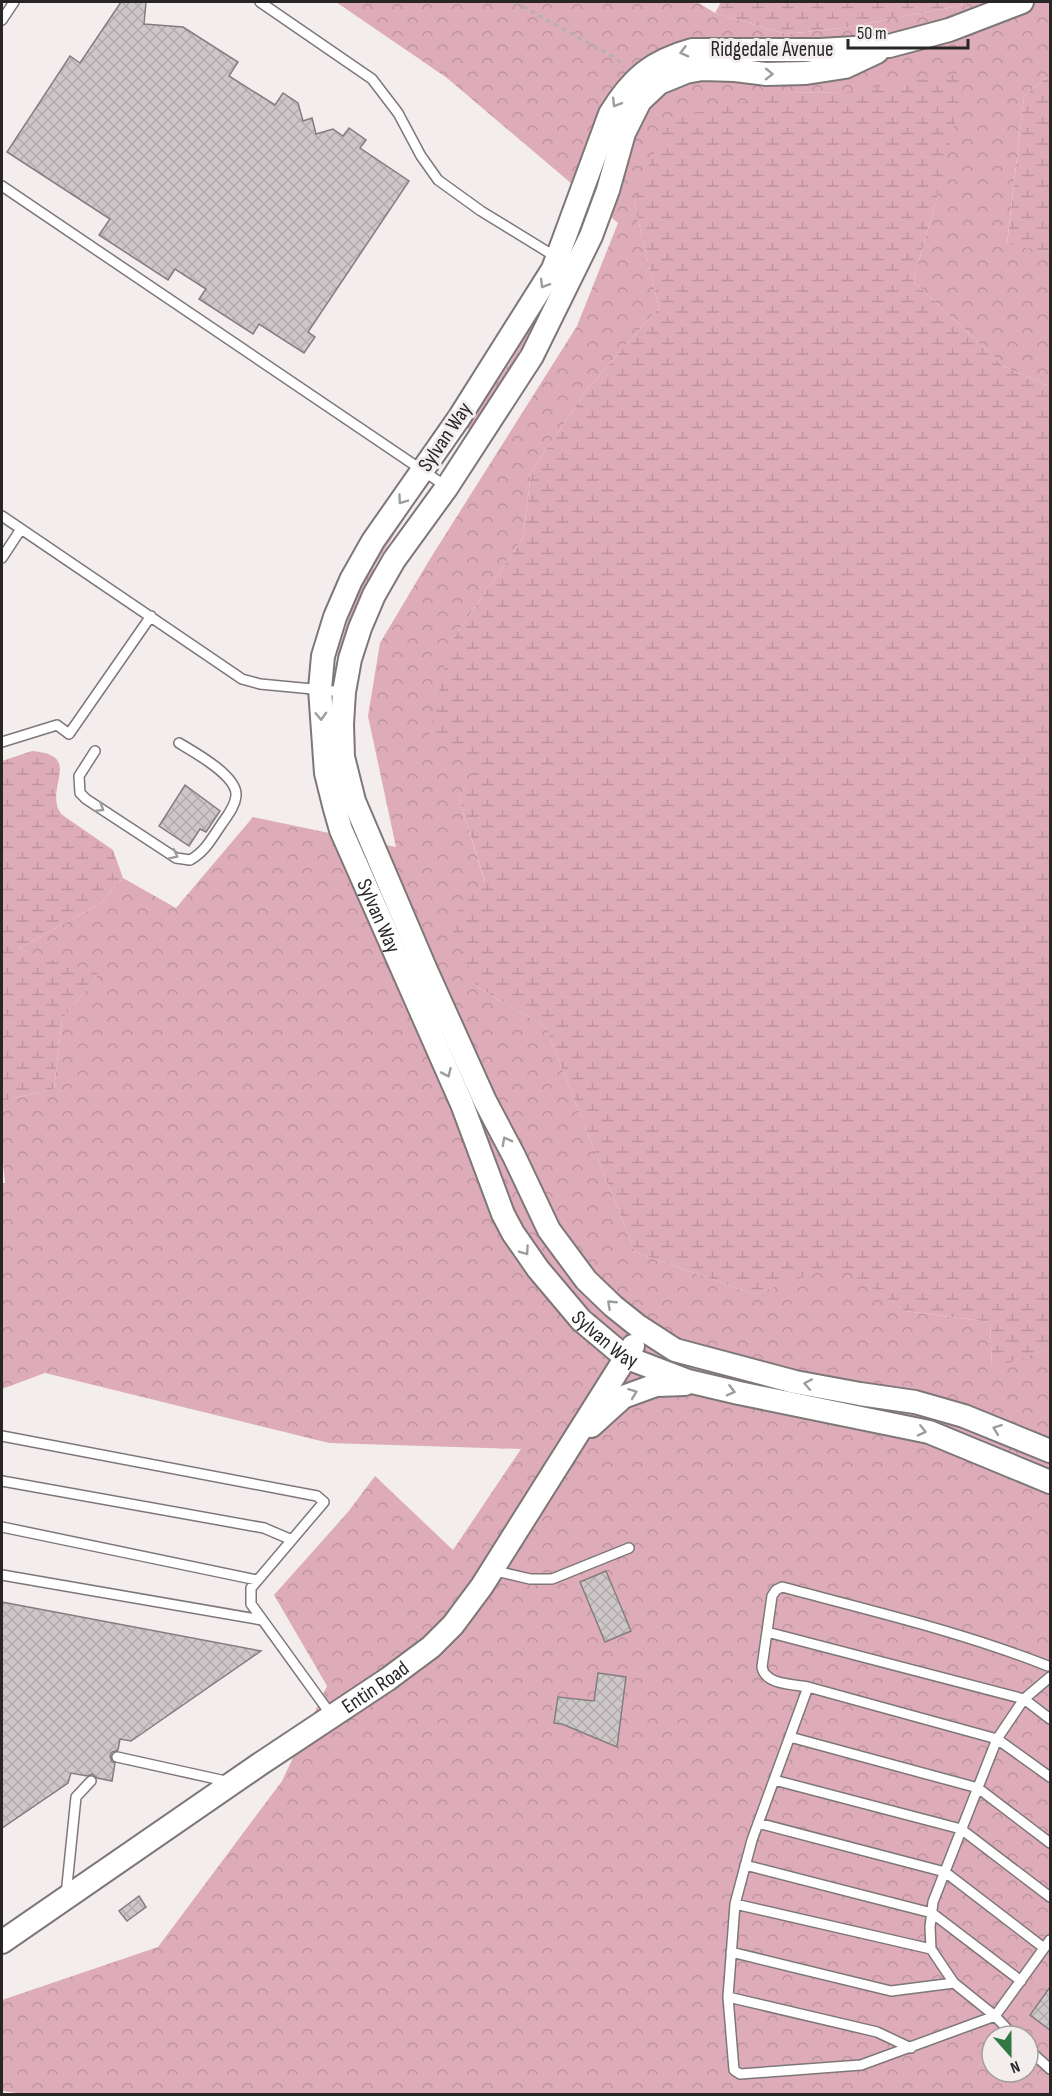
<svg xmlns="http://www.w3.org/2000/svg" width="1052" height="2096" font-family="'Sofia Sans Condensed',sans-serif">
	<defs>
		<pattern id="grass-tufts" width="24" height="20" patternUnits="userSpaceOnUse" patternTransform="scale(1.5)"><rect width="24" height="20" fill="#deacb9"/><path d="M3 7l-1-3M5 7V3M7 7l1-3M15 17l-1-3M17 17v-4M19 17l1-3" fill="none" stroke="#be949f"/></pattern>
		<pattern id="forest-crowns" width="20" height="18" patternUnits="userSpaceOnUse" patternTransform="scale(1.5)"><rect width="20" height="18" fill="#deacb9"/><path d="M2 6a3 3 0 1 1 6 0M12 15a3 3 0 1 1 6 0" fill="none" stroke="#be949f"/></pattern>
		<pattern id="wetland-marsh" width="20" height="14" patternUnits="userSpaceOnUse" patternTransform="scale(1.5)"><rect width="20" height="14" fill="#deacb9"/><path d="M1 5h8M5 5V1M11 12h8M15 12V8" fill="none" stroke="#be949f"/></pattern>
		<pattern id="building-cross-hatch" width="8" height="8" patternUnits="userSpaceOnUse" patternTransform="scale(1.5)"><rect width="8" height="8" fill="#cec7c9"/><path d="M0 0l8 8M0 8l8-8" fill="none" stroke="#b1abac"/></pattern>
	</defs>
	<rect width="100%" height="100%" fill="#f4edee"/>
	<path fill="url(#grass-tufts)" d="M 546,300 L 548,301 L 517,356 L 510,373 L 470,432 L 467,426 L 509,364 Z
		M 410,509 L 374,567 L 365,601 L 339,658 L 337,655 C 345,630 352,604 364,581 C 377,556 395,533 410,509 Z"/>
	<path fill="url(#forest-crowns)" fill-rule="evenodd" d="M 336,2 L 697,2 L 715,13 L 786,34 L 842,28 L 965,5 L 971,2 L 1050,2 L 1050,75 L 1024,96 L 1007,243 L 1050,252 L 1050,387 L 1003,366 L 913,281 L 939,191 L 846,92 L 785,93 L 634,202 L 659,308 L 588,388 L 531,472 L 523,538 L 450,643 L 481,759 L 459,799 L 485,882 L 477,987 L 545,1026 L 635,1252 L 754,1294 L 839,1264 L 905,1311 L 990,1322 L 992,1368 L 1050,1348 L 1050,2094 L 24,2094 L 2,2091 L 2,2000 L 158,1947 L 282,1781 L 327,1686 L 274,1595 L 348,1512 L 375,1476 L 453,1550 L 521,1449 L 329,1443 L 45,1373 L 2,1389 L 2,1183 L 5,1183 L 2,1152 L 2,1101 L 54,1089 L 62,1019 L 98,975 L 18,949 L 101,903 L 123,878 L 176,908 L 253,817 L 396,847 L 368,716 L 380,643 L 430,559 L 577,326 L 618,223 L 447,78 ZM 992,2036 L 1028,2036 L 1028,2072 L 992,2072 Z"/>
	<path fill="url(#wetland-marsh)" d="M 721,2 L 971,2 L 965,5 L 842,28 L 786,34 L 715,13 Z
		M 967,72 L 939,191 L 913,281 L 1003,366 L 1050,387 L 1050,1348 L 992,1369 L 990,1322 L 905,1311 L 839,1265 L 754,1294 L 635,1252 L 545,1026 L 477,987 L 449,921 L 485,881 L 459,799 L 480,759 L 429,736 L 450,643 L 523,538 L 531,472 L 588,388 L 659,308 L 634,202 L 668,119 L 785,93 L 846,92 Z
		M 1050,75 L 1050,252 L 1007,244 L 1024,96 Z
		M 32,751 C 79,755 51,781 57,805 C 57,808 60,811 61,814 L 113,850 L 123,878 L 101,903 L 18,949 L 99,974 L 62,1019 L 54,1089 L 2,1101 L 2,761 Z"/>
	<path fill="url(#building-cross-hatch)" stroke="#847d7f" stroke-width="1.5" d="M 121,2 L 146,2 L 144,24 L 183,27 L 238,62 L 229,76 L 275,105 L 283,93 L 298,103 L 303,121 L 312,118 L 316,134 L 333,129 L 343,136 L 349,128 L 366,140 L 360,148 L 409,181 L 308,332 L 315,337 L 304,353 L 259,324 L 253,334 L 199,299 L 206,289 L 175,269 L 168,280 L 99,235 L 110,219 L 7,152 L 70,56 L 80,63 Z
		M 185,785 L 220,811 L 206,832 L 200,829 L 189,846 L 159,826 Z
		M 606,1571 L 631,1631 L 605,1642 L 580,1582 Z
		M 2,1602 L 261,1651 L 131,1741 L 120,1739 L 118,1750 L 112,1752 L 110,1756 L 112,1762 L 115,1763 L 112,1781 L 97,1778 L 92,1774 L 87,1776 L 71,1773 L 68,1783 L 2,1828 Z
		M 598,1673 L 626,1677 L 617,1747 L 562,1724 L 554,1723 L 558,1697 L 594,1701 Z
		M 139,1896 L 146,1907 L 127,1921 L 119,1911 Z
		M 1050,1987 L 1050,2030 L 1030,2015 Z"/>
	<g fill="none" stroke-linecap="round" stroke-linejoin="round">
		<g stroke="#7e7779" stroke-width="12">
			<path id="service" d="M 260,2 L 372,79 L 398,113 L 421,156 L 438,180 L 481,211 L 556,257
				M 2,20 L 14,2
				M 2,186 L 447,487
				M 2,516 L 242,679 L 260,684 L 344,692
				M 2,558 L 21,529
				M 2,742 L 57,725 L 69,734 L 151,616
				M 95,751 L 79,776 L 80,793 L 86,799 L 176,858 L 190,860 C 205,852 212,838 221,825 C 227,816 235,807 236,796 C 238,776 194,752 179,743
				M 2,1436 L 317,1496 L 324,1502 L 251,1588 L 251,1604 L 332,1716
				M 2,1481 L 264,1528 L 292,1540
				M 2,1527 L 257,1580
				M 492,1570 L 530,1579 L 552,1579 L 629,1548
				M 2,1575 L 262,1620
				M 767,1632 L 1024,1699 L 1050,1719
				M 1048,1666 C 962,1632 872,1611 782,1587 L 776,1590 L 772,1596 L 762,1667 C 765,1685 793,1684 808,1687 L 752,1840 L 735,1904 L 728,1997 L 734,2070 L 740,2074 L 861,2065 L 995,2016 L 1050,1940
				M 808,1687 L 997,1739 L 1050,1777
				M 790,1737 L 978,1788 L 1050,1843
				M 117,1757 L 230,1782
				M 774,1780 L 961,1829 L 1050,1897
				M 758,1823 L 945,1872 L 1044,1948
				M 745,1865 L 932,1913 L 1021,1981
				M 66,1895 L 76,1797 L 91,1781
				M 735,1904 L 931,1949
				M 731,1952 L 891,1991 L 954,1983
				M 728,1997 L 877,2032 L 911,2048
				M 1014,2036 L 995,2016 L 954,1983 L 931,1949 L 930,1927 L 933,1902 L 997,1739 L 1024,1699 L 1050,1677
				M 1028,2049 L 1050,2069"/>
		</g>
		<g stroke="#7e7779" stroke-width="26">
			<g id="tertiary">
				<path id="s1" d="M 1022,2 L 949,30 L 889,46 L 820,50 L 692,50 C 652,61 632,78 610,114 L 553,269 L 459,418 L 373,541 L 351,580 L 335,617 L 323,656 L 320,689 L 326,773 L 335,809 L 341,830 L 462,1104 L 503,1214 L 513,1233 L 538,1269 L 581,1320 L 625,1357 L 688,1381 L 739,1393 L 929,1432 L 1050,1482"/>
				<path d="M 877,52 L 845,67 L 806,73 L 766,74 L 735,70 L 702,69 L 686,72 L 659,83 L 640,101 L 624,133 L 608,190 L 591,236 L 532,356 L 447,487 L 394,560 L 374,595 L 360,628 L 350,659 L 344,692 L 342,724 L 343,757 L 354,801 L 426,970 L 485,1101 L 514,1156 L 549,1230 L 586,1280 L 613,1306 L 638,1326 L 675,1350 L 795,1382 L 860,1394 L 915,1402 L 964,1416 L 1050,1451"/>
				<path d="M 591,1426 L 623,1397 L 656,1385 L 685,1384"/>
				<path id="s2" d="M 2,1942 L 260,1764 L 388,1679 L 431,1647 L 453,1625 L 482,1586 L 633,1346"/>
			</g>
		</g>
		<path stroke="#b6b0b1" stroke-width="3" stroke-dasharray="4.5 4.5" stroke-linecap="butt" d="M 515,2 L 617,59 L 624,67"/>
		<use href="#service" stroke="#fff" stroke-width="9"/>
		<use href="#tertiary" stroke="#fff" stroke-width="22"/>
	</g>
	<defs><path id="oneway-chevron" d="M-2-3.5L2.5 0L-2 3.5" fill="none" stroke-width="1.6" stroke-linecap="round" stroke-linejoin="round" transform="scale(1.5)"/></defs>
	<g stroke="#9e9d9d">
		<use href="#oneway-chevron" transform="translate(684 52) rotate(165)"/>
		<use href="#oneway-chevron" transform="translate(769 74) rotate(1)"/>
		<use href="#oneway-chevron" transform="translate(616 103) rotate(122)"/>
		<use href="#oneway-chevron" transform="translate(544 284) rotate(121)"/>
		<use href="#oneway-chevron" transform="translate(402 500) rotate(125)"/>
		<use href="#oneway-chevron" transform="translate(321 716) rotate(88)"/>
		<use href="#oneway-chevron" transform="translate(100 808) rotate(32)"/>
		<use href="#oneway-chevron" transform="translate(174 855) rotate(26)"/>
		<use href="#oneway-chevron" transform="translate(447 1073) rotate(66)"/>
		<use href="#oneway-chevron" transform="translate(506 1141) rotate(-118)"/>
		<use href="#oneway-chevron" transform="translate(525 1251) rotate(55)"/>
		<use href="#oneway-chevron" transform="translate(611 1304) rotate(-137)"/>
		<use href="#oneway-chevron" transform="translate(808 1384) rotate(-169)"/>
		<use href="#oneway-chevron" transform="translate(731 1391) rotate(14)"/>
		<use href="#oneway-chevron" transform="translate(633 1393) rotate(-21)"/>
		<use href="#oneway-chevron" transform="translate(997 1429) rotate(-159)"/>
		<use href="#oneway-chevron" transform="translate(922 1431) rotate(13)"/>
	</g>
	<g text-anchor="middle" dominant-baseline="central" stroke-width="6" stroke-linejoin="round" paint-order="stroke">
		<g font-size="21" fill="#282526" stroke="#f4edee">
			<text x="772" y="49">Ridgedale Avenue</text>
			<text transform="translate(445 437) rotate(-56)">Sylvan Way</text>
			<text stroke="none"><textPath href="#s1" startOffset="1332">Sylvan Way</textPath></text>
			<text stroke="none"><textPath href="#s1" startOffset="1818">Sylvan Way</textPath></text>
			<text stroke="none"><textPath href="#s2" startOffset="452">Entin Road</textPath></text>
		</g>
	</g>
	<rect width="1052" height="2096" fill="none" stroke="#282526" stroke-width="6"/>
	<g transform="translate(1010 2054) rotate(159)"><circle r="28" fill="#f4edee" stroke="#a29d9e" stroke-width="1.5"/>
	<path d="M0-4.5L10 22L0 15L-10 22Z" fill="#327844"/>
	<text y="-9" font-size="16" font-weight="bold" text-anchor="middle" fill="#282526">N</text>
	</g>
	<path d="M848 39v9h120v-9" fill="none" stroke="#282526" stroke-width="3"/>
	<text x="857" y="39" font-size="18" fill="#282526" stroke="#f4edee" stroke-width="4.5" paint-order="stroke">50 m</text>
</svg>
